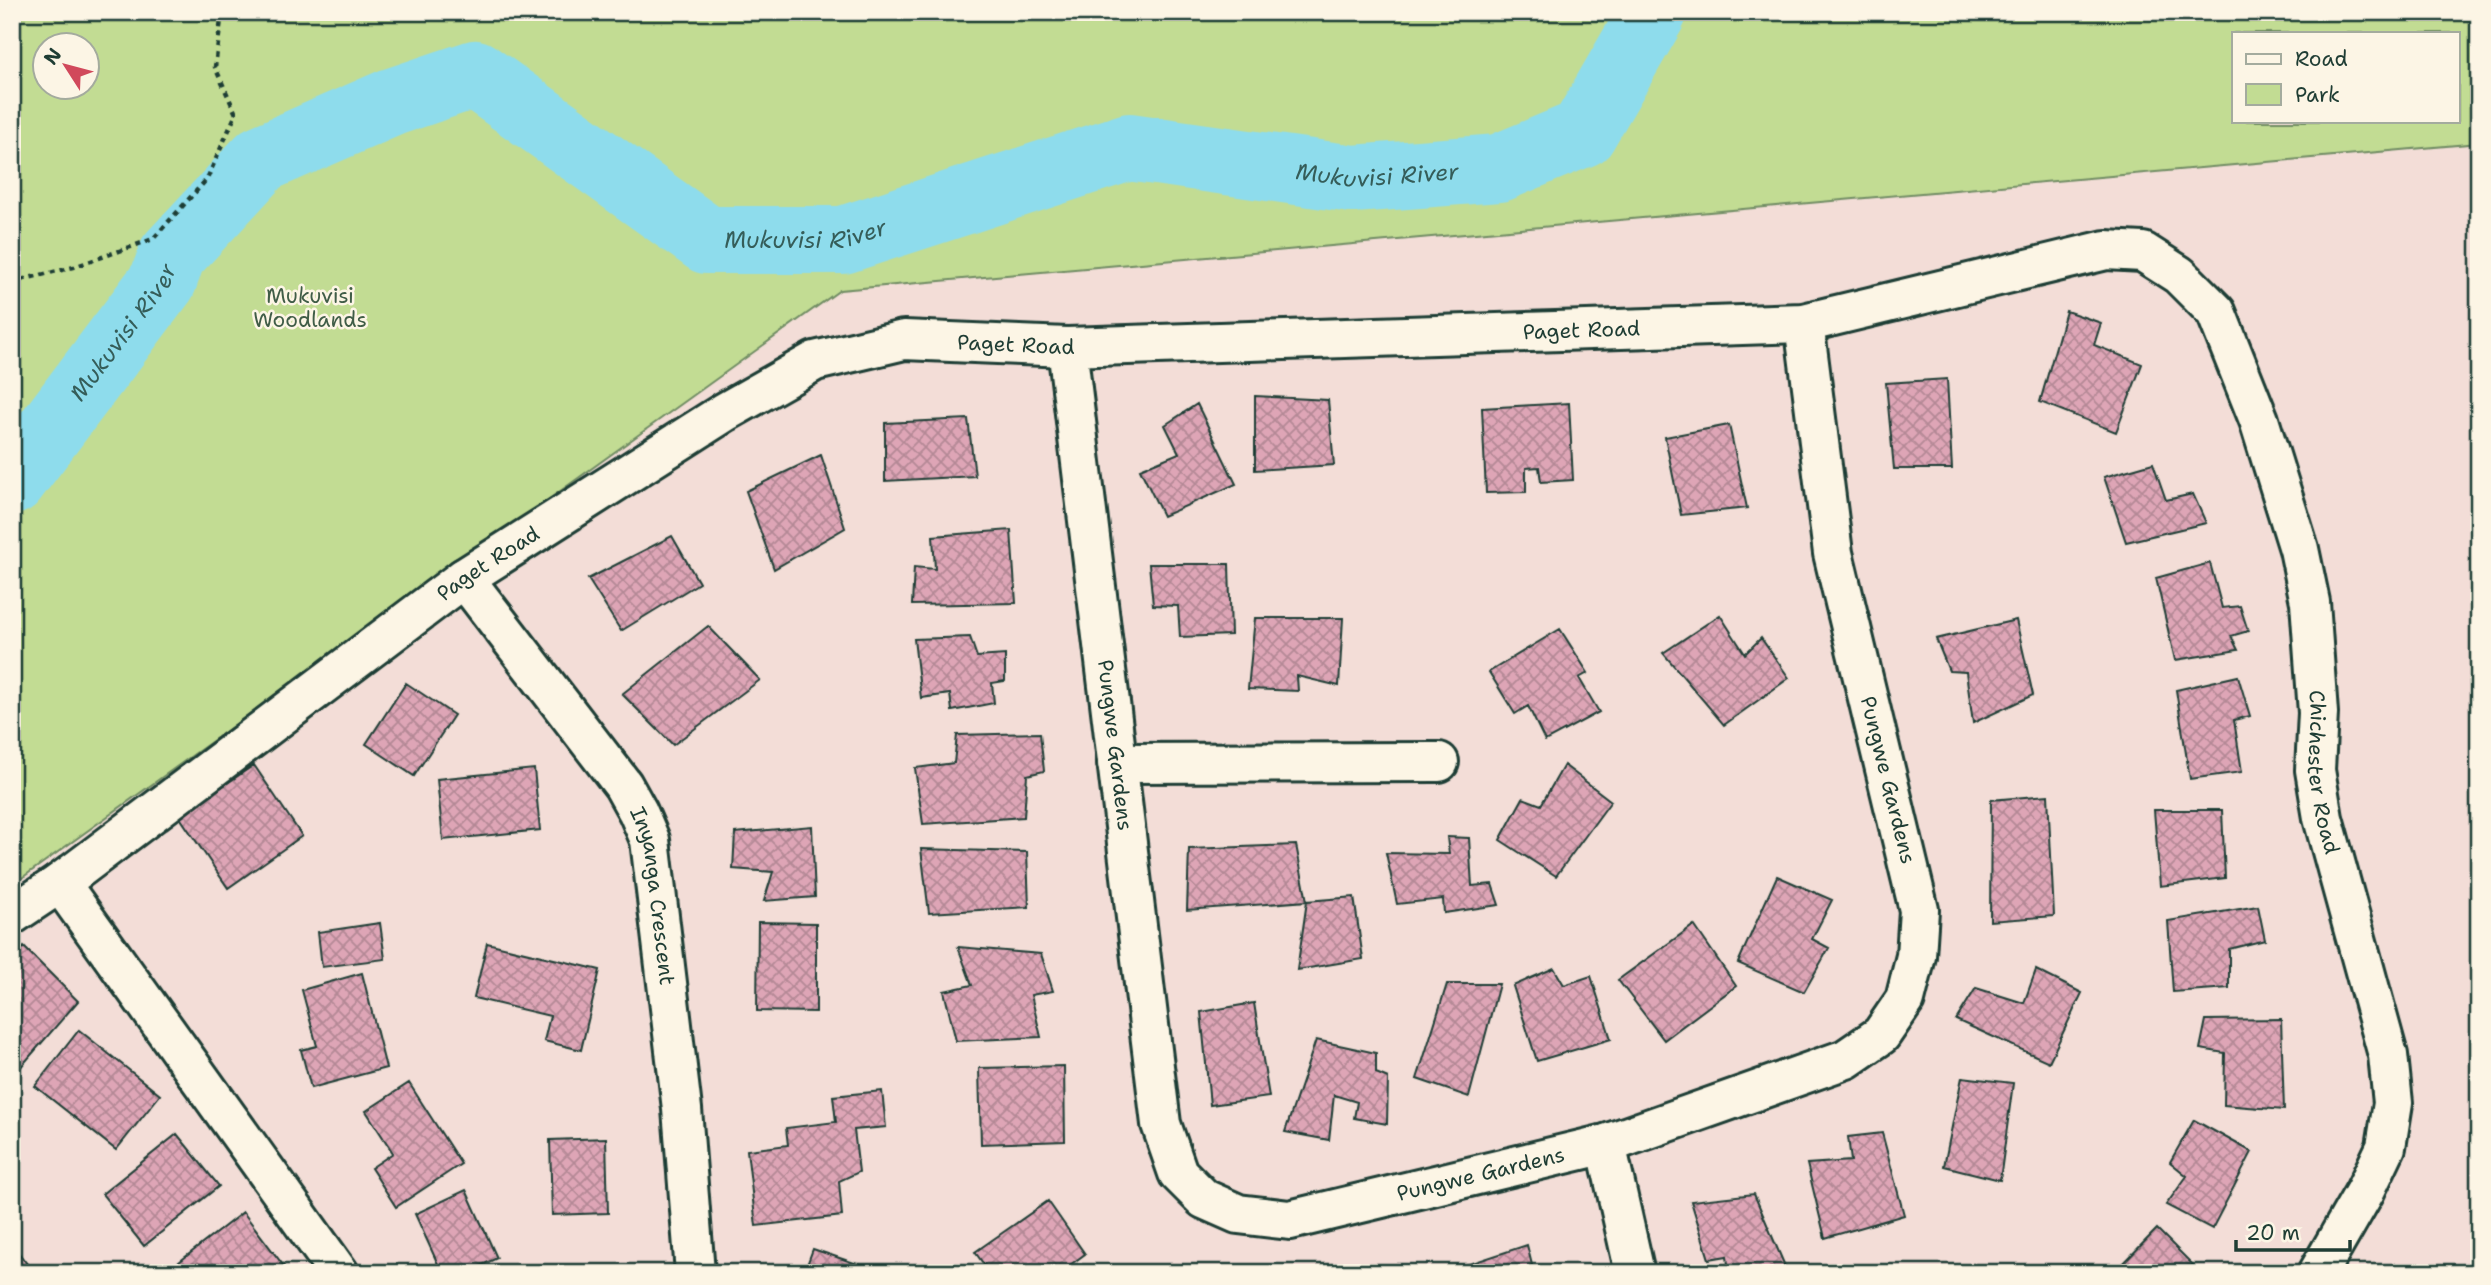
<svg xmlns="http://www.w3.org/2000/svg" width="2491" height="1285" font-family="'Shantell Sans',sans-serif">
	<defs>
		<pattern id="building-cross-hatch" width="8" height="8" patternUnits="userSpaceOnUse" patternTransform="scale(1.75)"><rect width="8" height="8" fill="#dea5b6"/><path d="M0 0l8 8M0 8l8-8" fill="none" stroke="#b38895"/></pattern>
	</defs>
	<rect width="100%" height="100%" fill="#f3ddd7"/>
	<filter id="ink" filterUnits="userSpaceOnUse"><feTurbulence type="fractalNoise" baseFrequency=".0143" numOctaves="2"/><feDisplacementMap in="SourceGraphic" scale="14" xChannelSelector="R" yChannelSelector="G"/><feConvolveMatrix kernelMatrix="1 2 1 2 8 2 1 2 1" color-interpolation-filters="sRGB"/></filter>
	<g filter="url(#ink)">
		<path fill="#c2dc93" stroke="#708c64" stroke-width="2" fill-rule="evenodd" d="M 12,12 L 2479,12 L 2479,143 L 840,290 L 12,885 ZM 2234,33 L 2458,33 L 2458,121 L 2234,121 ZM 46,46 L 88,46 L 88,88 L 46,88 Z"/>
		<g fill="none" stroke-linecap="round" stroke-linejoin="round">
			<path stroke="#8edcec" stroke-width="68" id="s1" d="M 12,481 L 163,281 L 172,255 L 261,159 L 392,102 L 475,74 L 707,240 L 843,240 L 1129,147 L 1353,179 L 1499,168 L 1583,133 L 1653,12"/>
		</g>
		<path fill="url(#building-cross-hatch)" stroke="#1f3d34" stroke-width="2" d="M 2066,311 L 2101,323 L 2094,345 L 2142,364 L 2116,432 L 2040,402 Z
			M 1947,379 L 1952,469 L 1894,469 L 1886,383 Z
			M 1255,396 L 1328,400 L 1334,465 L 1255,470 Z
			M 1569,403 L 1573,480 L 1541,482 L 1539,467 L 1526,468 L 1526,492 L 1486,493 L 1482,408 Z
			M 1197,404 L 1236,484 L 1163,516 L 1140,469 L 1179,453 L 1165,425 Z
			M 968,419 L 975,476 L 885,481 L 885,423 Z
			M 1729,425 L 1747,508 L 1681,515 L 1665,437 Z
			M 821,455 L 845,528 L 774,569 L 746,491 Z
			M 2153,463 L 2166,500 L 2193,494 L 2206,523 L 2126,542 L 2104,477 Z
			M 1011,530 L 1016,603 L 912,605 L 914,567 L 935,569 L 933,536 Z
			M 672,536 L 699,583 L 621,631 L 588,579 Z
			M 2210,563 L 2222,608 L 2240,606 L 2248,631 L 2231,636 L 2238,650 L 2175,660 L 2156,578 Z
			M 1149,564 L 1229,564 L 1231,635 L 1180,637 L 1178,606 L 1153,605 Z
			M 1720,615 L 1745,654 L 1761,638 L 1789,678 L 1724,725 L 1663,653 Z
			M 1255,618 L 1343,618 L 1339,686 L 1297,676 L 1298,691 L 1248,689 Z
			M 2016,620 L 2033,695 L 1973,723 L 1966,672 L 1949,671 L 1936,639 Z
			M 708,626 L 760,680 L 673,745 L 622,694 Z
			M 1560,629 L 1588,673 L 1579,678 L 1599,712 L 1545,741 L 1528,706 L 1515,714 L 1489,672 Z
			M 970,637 L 977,657 L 1005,655 L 1005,681 L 992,683 L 994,703 L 952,711 L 950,694 L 921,698 L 914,639 Z
			M 2238,676 L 2250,716 L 2234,720 L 2242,772 L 2190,779 L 2176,690 Z
			M 406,683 L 454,715 L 414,776 L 366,744 Z
			M 1040,733 L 1044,771 L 1027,775 L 1024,817 L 923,824 L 915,768 L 954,763 L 957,735 Z
			M 254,765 L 302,836 L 228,888 L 179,816 Z
			M 1564,765 L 1611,801 L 1556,876 L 1500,840 L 1523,798 L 1541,805 Z
			M 534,769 L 540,830 L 443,840 L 437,779 Z
			M 2048,795 L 2054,916 L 1990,921 L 1991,800 Z
			M 2154,810 L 2222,810 L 2225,878 L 2160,886 Z
			M 812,826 L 815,897 L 764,901 L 773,872 L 733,869 L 735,833 Z
			M 1447,837 L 1469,838 L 1472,886 L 1492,884 L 1499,905 L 1444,913 L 1443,899 L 1397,904 L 1386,853 L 1449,854 Z
			M 1296,845 L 1307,901 L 1187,910 L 1189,849 Z
			M 921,849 L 1027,852 L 1029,907 L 929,913 Z
			M 1777,876 L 1832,900 L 1812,939 L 1829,948 L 1804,992 L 1738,963 Z
			M 1354,897 L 1363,959 L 1297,970 L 1307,901 Z
			M 2258,906 L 2265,940 L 2229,949 L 2229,988 L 2173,992 L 2168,921 Z
			M 758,922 L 816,923 L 816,1012 L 757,1011 Z
			M 380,923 L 385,959 L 322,967 L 318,932 Z
			M 1694,925 L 1736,986 L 1664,1040 L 1618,980 Z
			M 487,943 L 600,970 L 581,1050 L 544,1041 L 550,1016 L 474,998 Z
			M 24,947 L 78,1001 L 12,1077 L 12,963 Z
			M 958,947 L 1041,954 L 1053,991 L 1031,995 L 1041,1037 L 956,1041 L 944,991 L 972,985 Z
			M 1554,968 L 1564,985 L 1591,976 L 1611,1039 L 1537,1061 L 1513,986 Z
			M 2036,970 L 2082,993 L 2049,1062 L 1956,1020 L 1976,988 L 2024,1003 Z
			M 362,973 L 386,1068 L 311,1088 L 301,1050 L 317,1046 L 302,990 Z
			M 1447,984 L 1499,984 L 1469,1097 L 1417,1079 Z
			M 1254,1003 L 1269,1097 L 1210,1105 L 1201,1012 Z
			M 2281,1019 L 2284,1110 L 2224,1105 L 2225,1053 L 2200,1049 L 2206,1020 Z
			M 79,1030 L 160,1095 L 116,1150 L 35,1086 Z
			M 1316,1040 L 1376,1053 L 1376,1073 L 1388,1078 L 1387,1124 L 1354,1118 L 1357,1102 L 1334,1095 L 1329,1140 L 1285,1132 Z
			M 1064,1066 L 1065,1141 L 981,1144 L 979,1068 Z
			M 1962,1077 L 2013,1083 L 2000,1180 L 1944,1166 Z
			M 409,1083 L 461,1164 L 396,1207 L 371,1168 L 393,1153 L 366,1111 Z
			M 882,1091 L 886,1127 L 854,1130 L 859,1172 L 839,1181 L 842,1216 L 756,1226 L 747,1150 L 788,1145 L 786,1128 L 836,1122 L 833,1096 Z
			M 2194,1120 L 2252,1152 L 2212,1229 L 2166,1205 L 2187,1176 L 2170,1162 Z
			M 1882,1133 L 1904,1215 L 1825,1238 L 1807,1164 L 1851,1161 L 1848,1137 Z
			M 177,1134 L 219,1186 L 144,1246 L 102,1194 Z
			M 606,1138 L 608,1213 L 552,1215 L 550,1140 Z
			M 466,1190 L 497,1258 L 466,1273 L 442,1273 L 415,1214 Z
			M 1754,1194 L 1787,1271 L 1784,1273 L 1729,1273 L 1727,1256 L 1709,1259 L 1691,1201 Z
			M 1048,1201 L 1085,1254 L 1059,1273 L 990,1273 L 975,1252 Z
			M 243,1212 L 289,1273 L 165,1273 Z
			M 2157,1229 L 2197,1269 L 2193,1273 L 2114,1273 Z
			M 1527,1245 L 1534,1273 L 1463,1273 L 1460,1267 Z
			M 15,1248 L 34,1273 L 12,1273 L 12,1250 Z
			M 813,1249 L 872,1269 L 871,1273 L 804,1273 Z"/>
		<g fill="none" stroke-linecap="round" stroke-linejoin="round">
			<g stroke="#1f3d34" stroke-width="44">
				<g id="minor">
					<path id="s2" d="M 1067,347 L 1161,1124 L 1178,1173 L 1204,1199 L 1238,1214 L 1290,1220 L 1606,1144 L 1846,1059 L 1881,1035 L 1905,1000 L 1916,956 L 1919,910 L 1833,553 L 1804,323"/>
					<path id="s3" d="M 464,578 L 623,785 L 638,812 L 650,840 L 682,1109 L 695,1273"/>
					<path d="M 1117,763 L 1439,762"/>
					<path d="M 60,883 L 339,1273"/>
					<path id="s4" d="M 12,915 L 60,883 L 464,578 L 725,412 L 815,361 L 904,340 L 1067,347 L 1804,323 L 2106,250 L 2143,252 L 2179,275 L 2216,312 L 2259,420 L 2299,549 L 2310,602 L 2318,713 L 2315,770 L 2323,818 L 2388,1055 L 2393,1103 L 2386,1147 L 2365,1191 L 2318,1273"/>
					<path d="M 1606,1144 L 1635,1273"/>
				</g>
			</g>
			<path stroke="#1f3d34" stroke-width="4.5" stroke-dasharray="5 5" stroke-linecap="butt" d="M 12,282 L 74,267 L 153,239 L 207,179 L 236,114 L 215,67 L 222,12"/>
			<use href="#minor" stroke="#fcf5e5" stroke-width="38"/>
		</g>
	</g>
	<g text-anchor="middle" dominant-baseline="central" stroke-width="5" stroke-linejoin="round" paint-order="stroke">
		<g font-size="21" fill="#405d47" stroke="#fcf5e5">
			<text x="310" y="296">Mukuvisi<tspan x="310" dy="24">Woodlands</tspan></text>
		</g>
		<g font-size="21" fill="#1f3d34" stroke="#fcf5e5">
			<text stroke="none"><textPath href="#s4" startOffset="1746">Paget Road</textPath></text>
			<text stroke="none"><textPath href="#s4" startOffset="1180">Paget Road</textPath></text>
			<text stroke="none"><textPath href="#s4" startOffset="592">Paget Road</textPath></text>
			<text stroke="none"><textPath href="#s2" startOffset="401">Pungwe Gardens</textPath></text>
			<text stroke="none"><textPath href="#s4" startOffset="2888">Chichester Road</textPath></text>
			<text transform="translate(1888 780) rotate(76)">Pungwe Gardens</text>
			<text stroke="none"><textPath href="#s3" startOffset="378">Inyanga Crescent</textPath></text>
			<text stroke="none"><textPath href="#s2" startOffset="1157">Pungwe Gardens</textPath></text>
		</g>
		<g font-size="23" font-style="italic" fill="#355d59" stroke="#fcf5e5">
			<text stroke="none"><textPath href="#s1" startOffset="1612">Mukuvisi River</textPath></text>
			<text stroke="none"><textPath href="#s1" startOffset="1024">Mukuvisi River</textPath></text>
			<text stroke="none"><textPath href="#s1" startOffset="186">Mukuvisi River</textPath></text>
		</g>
	</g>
	<rect width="2491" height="1285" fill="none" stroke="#fcf5e5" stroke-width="42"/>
	<rect x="21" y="21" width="2449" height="1243" fill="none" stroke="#1f3d34" stroke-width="2.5" filter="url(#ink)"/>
	<rect x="2232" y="32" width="228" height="91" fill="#fcf5e5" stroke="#a4ab9e" stroke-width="2"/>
	<rect x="2246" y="54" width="35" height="10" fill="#fcf5e5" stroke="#a4ab9e" stroke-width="2"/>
	<text x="2295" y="66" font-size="21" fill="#1f3d34">Road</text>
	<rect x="2246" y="84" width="35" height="21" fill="#c2dc93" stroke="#a4ab9e" stroke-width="2"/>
	<text x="2295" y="102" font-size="21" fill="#1f3d34">Park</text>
	<g transform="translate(66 66) rotate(306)"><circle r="33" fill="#fcf5e5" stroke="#a4ab9e" stroke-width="2"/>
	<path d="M0-5L12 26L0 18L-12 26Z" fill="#d1495b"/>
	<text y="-10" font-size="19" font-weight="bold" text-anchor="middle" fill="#1f3d34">N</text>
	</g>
	<path d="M2236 1240v10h114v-10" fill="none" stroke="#1f3d34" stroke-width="3.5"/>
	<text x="2246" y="1240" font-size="21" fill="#1f3d34" stroke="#fcf5e5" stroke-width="5" paint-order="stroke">20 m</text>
</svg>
